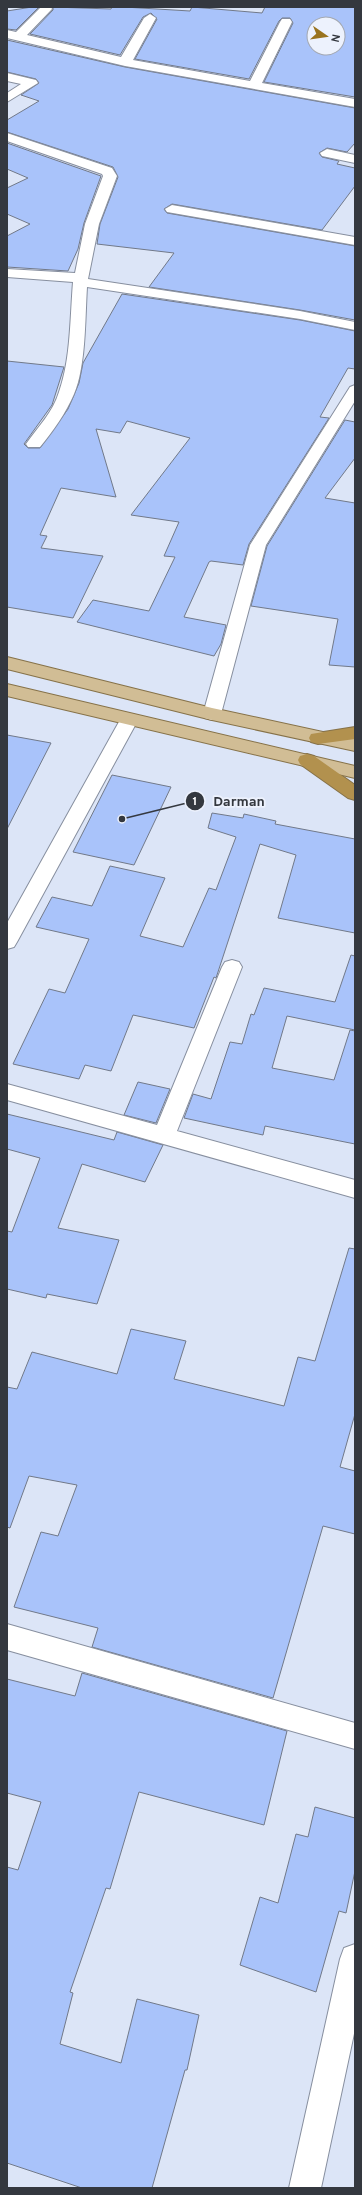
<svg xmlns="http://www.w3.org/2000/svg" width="362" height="2195" font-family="Overpass,sans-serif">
	<rect width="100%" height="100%" fill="#dce5f7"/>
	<path fill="#a9c3fa" stroke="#717989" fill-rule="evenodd" d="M 32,7 L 39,7 L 16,30 L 7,29 L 7,11 Z
		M 53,7 L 111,9 L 112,7 L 124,7 L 190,11 L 192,7 L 262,13 L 265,7 L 355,7 L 355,97 L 264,82 L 293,23 L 290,18 L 282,18 L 279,21 L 249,79 L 135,59 L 157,19 L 151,13 L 143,17 L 120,55 L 30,34 L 53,10 ZM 314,24 L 338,24 L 338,48 L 314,48 Z
		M 7,40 L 125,67 L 355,108 L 355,143 L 347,152 L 327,148 L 319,153 L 322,157 L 339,161 L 337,164 L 355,168 L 355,186 L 322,230 L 172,204 L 164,209 L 167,213 L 355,246 L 355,320 L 300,310 L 149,287 L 174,253 L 97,244 L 100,224 L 118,177 L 113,167 L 7,132 L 7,120 L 39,101 L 21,95 L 39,83 L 36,79 L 7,72 Z
		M 7,143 L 101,176 L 84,223 L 78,249 L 68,271 L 7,267 L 7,236 L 30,224 L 7,214 L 7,188 L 28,178 L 7,169 Z
		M 122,294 L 300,320 L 355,331 L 355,369 L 348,368 L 320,417 L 329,418 L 249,544 L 243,565 L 211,561 L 209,562 L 184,617 L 226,625 L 221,644 L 214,656 L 77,622 L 93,600 L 149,611 L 175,557 L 164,556 L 179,522 L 131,515 L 190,438 L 127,421 L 120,433 L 96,429 L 116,497 L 61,488 L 40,535 L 47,536 L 41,548 L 103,556 L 73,618 L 7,607 L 7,361 L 64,367 L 52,405 L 24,444 L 28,448 L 40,448 L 68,409 L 79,383 L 83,363 Z
		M 345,420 L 355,422 L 355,458 L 325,498 L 355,503 L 355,667 L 329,665 L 338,619 L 251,606 L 267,546 Z
		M 7,735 L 51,743 L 7,829 Z
		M 112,775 L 171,787 L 134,865 L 73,852 Z
		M 212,813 L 243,818 L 244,814 L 276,821 L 275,824 L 355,839 L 355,933 L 278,918 L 296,855 L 260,844 L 216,978 L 214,977 L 194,1028 L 133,1015 L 111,1071 L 85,1065 L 79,1079 L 13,1064 L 49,989 L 65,993 L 89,939 L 36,927 L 52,897 L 92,906 L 110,866 L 165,878 L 140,936 L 183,947 L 209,888 L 216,890 L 236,837 L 208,828 Z
		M 351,955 L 355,956 L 355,1030 L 287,1016 L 272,1068 L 334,1080 L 350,1030 L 355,1031 L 355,1144 L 265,1126 L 263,1135 L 184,1118 L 193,1094 L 211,1099 L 230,1042 L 242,1044 L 251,1014 L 254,1015 L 264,988 L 335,1002 Z
		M 138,1082 L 170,1089 L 156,1123 L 124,1115 Z
		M 7,1114 L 114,1140 L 117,1132 L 163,1145 L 145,1182 L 82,1164 L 58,1228 L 119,1240 L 97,1304 L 47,1294 L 46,1298 L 7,1289 L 7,1231 L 12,1232 L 40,1158 L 7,1149 Z
		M 349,1248 L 355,1249 L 355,1414 L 340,1467 L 355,1471 L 355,1534 L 323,1526 L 273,1698 L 92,1647 L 98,1628 L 14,1607 L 41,1532 L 58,1536 L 77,1485 L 29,1476 L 10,1528 L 7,1527 L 7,1387 L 17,1389 L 32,1352 L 117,1374 L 131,1329 L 186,1341 L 174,1379 L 284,1406 L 298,1357 L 315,1361 Z
		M 82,1673 L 287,1731 L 264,1825 L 139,1792 L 110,1889 L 106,1888 L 70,1992 L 73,1993 L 60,2044 L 121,2063 L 137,1999 L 199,2015 L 187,2070 L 185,2070 L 152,2188 L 82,2188 L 7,2163 L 7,1867 L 18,1870 L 41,1802 L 7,1793 L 7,1679 L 75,1696 Z
		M 315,1807 L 355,1818 L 355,1871 L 346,1913 L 339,1911 L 316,1992 L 240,1965 L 260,1897 L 278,1903 L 296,1834 L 308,1837 Z"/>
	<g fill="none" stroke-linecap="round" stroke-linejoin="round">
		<g stroke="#878f9f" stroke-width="2">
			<path id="minor" d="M 41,7 L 51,7 L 52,9 L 27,35 L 121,57 L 144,18 L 150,14 L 156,18 L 133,60 L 250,81 L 280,22 L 282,19 L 290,19 L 292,22 L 262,83 L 355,99 L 355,107 L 125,66 L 7,38 L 7,30 L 16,32 Z
				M 7,73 L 36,80 L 38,83 L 7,102 L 7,93 L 21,84 L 7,81 Z
				M 7,133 L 112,168 L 117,176 L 99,224 L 88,279 L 300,311 L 355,322 L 355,330 L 300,319 L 87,287 C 85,318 86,366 74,394 C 66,413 53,431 40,447 L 28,447 L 26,444 C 38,427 53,412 59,392 C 71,358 70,318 73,282 L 7,277 L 7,269 L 75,273 L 85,224 L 103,176 L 102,174 L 7,141 Z
				M 327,149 L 355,155 L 355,163 L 322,156 L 320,153 Z
				M 172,205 L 355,237 L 355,245 L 167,212 L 165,209 Z
				M 355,385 L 355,401 L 266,545 L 221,714 L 219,718 L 212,720 L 205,718 L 203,714 L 250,545 L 350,387 Z
				M 129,714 L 136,716 L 138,720 L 17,942 L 14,947 L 7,949 L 7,923 L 120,720 L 122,716 Z
				M 232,960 L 239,962 L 242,967 L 177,1131 L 355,1180 L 355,1198 L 7,1100 L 7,1084 L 157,1125 L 222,967 L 225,962 Z
				M 7,1624 L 355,1723 L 355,1749 L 7,1650 Z
				M 355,1944 L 355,2029 L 321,2188 L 289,2188 L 340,1959 L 344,1948 Z"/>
		</g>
		<g stroke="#867249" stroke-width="2">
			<path id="major" d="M 7,657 L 212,708 L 355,739 L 355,751 L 212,720 L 7,669 Z
				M 7,684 L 355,766 L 355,778 L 7,696 Z"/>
		</g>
		<g stroke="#867249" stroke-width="2">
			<path id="highway" d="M 355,727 L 355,739 L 318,744 L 311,742 L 309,738 L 311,734 Z
				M 307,754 L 314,756 L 355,785 L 355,800 L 348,798 L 300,764 L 298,760 L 300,756 Z"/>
		</g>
		<use href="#minor" fill="#fff" fill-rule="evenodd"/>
		<use href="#major" fill="#d1bd95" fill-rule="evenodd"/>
		<use href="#highway" fill="#b2914e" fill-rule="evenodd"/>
	</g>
	<path fill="none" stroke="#34383f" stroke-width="1.5" d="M122 819L195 801"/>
	<g fill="#34383f" stroke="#edf2fd" stroke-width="1.5">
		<circle cx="122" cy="819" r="4"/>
		<circle cx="195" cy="801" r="10"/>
	</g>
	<g font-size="12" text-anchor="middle" font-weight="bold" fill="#fff">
		<text x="195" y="805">1</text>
	</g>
	<g font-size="14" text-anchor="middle" font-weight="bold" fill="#34383f" stroke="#edf2fd" stroke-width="3.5" stroke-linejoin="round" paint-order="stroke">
		<text x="239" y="806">Darman</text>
	</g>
	<rect width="362" height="2195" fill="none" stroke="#34383f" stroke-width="16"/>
	<g transform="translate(326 36) rotate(103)"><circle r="19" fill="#edf2fd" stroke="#a3a8b1"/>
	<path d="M0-3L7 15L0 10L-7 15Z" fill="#99731e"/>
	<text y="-6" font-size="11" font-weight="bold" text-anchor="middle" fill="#34383f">N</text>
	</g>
</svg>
